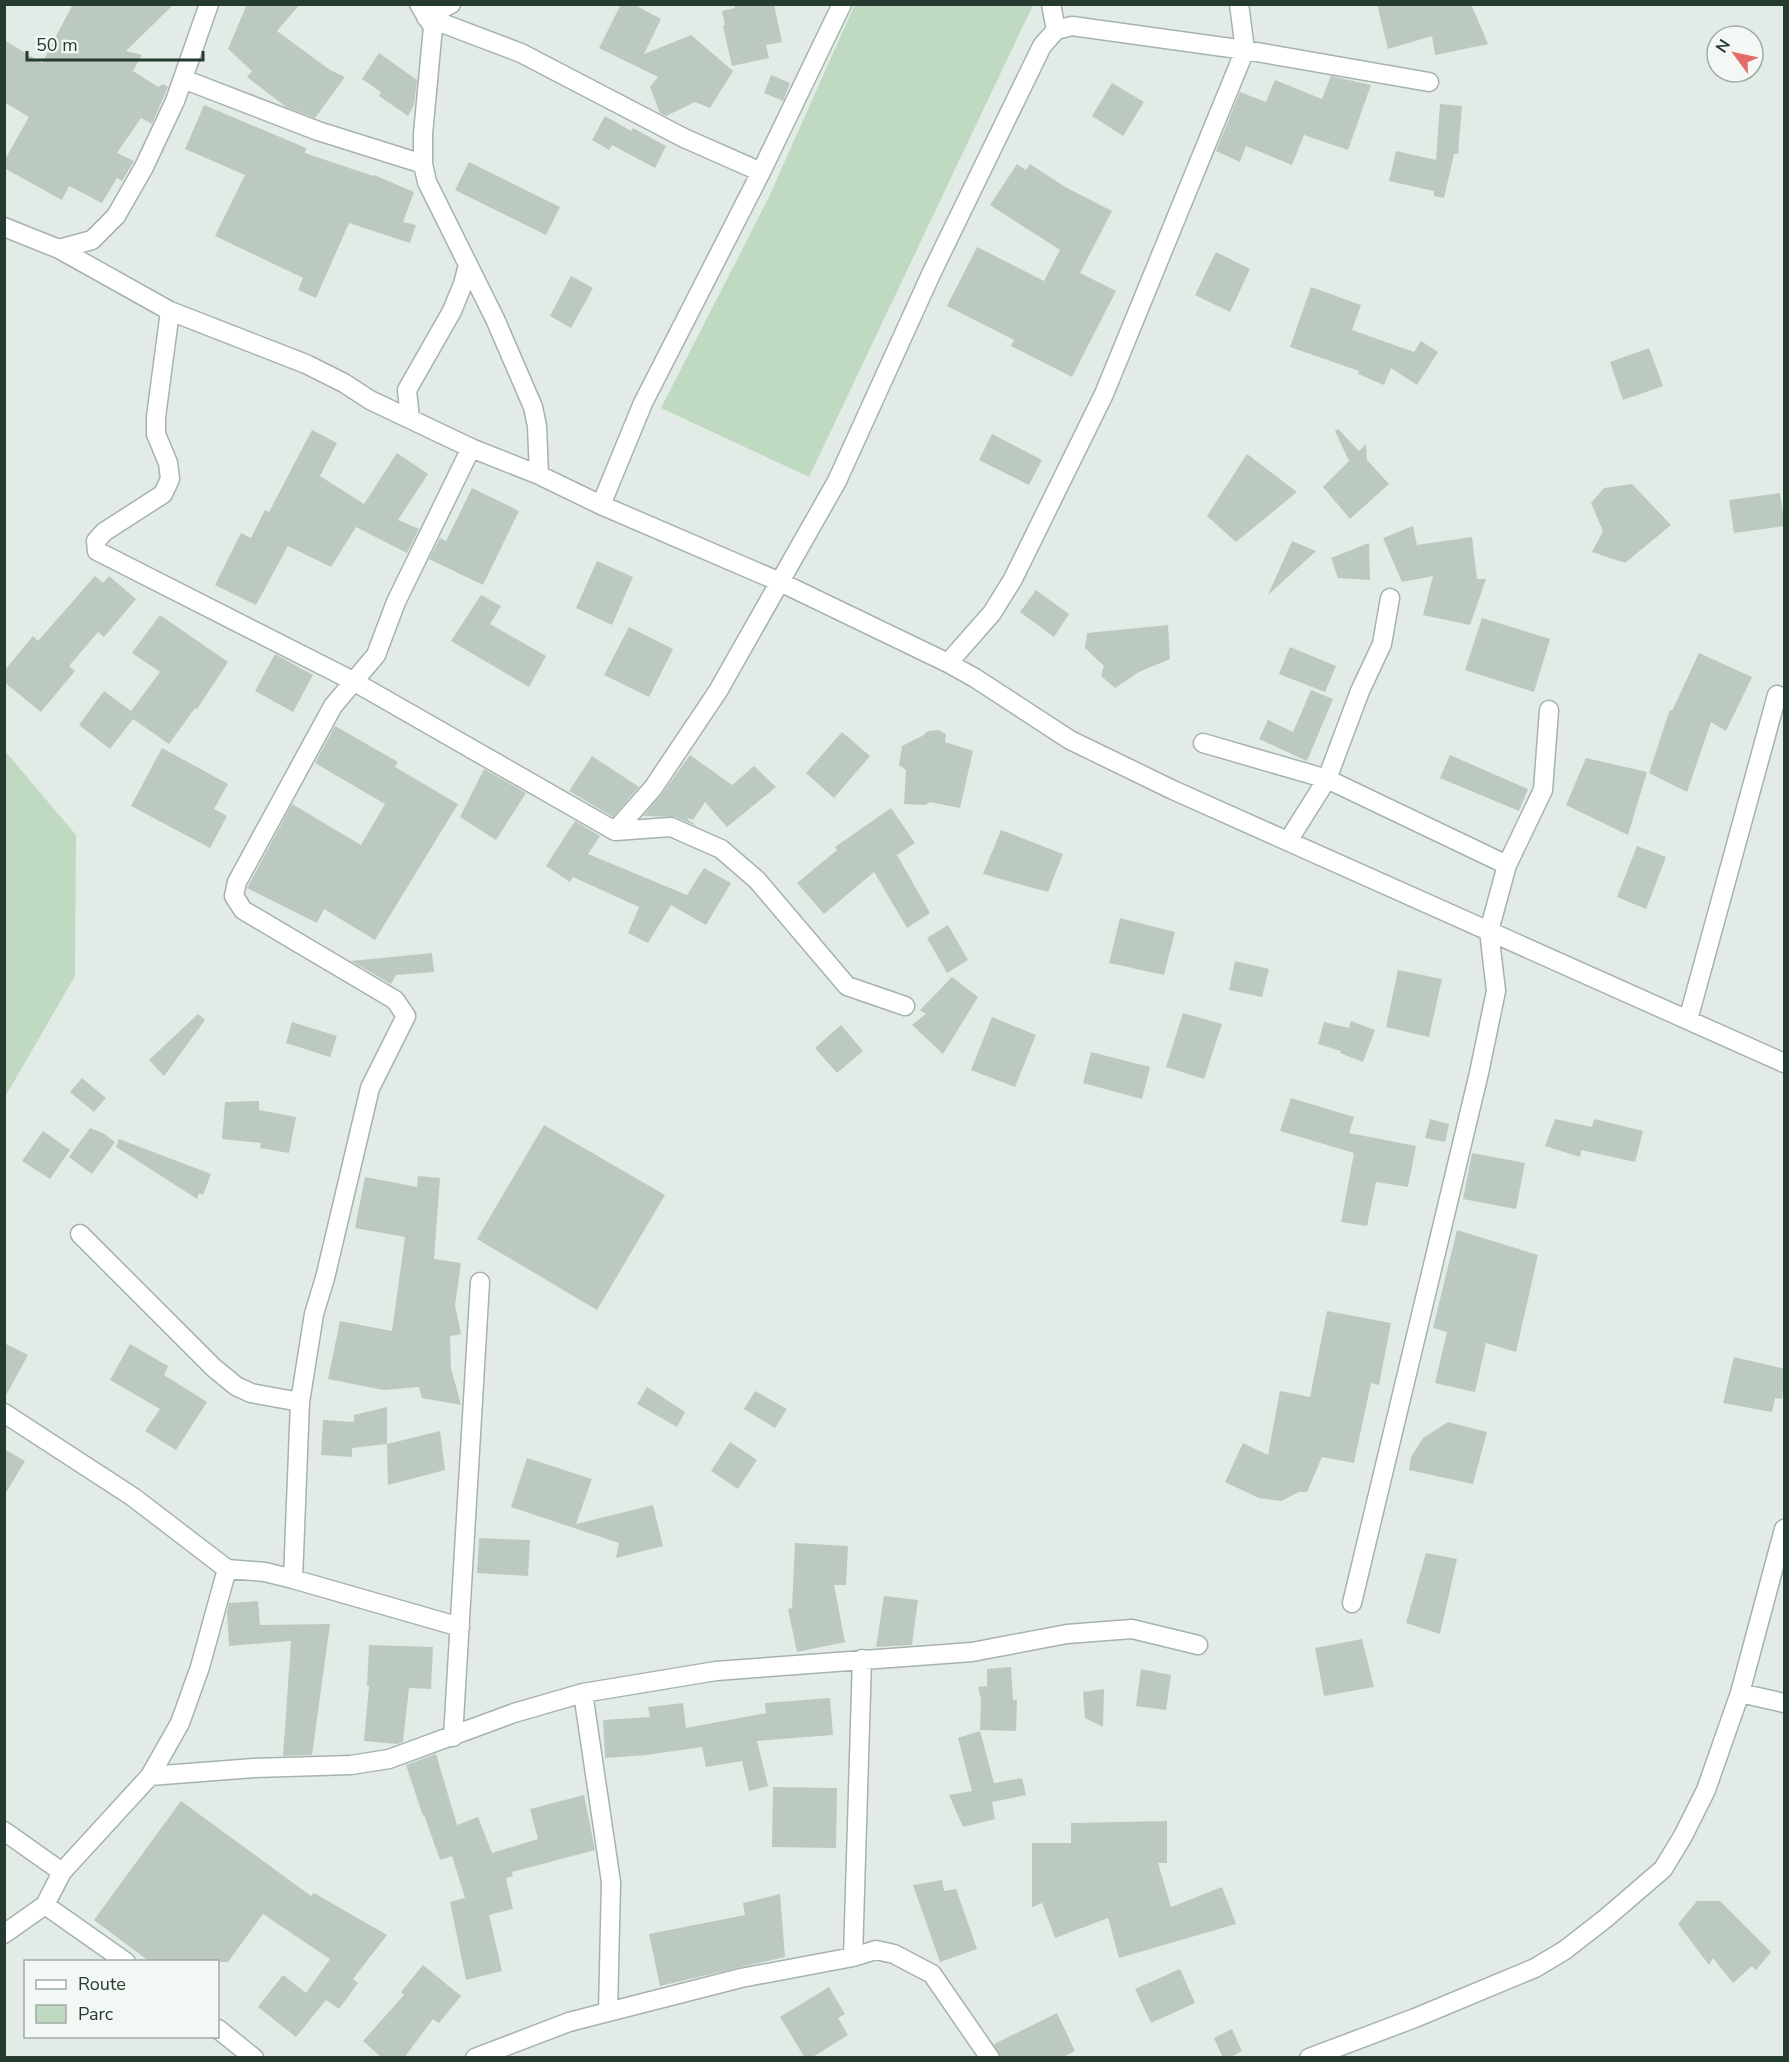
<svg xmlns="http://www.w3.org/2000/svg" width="1789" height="2062" font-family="'Nunito Sans',sans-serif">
	<rect width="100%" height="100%" fill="#e3ebe6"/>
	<path fill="#bfdac0" d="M 855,4 L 1033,5 L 809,477 L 661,408 L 768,199 Z
		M 5,751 L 76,835 L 75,976 L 5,1097 Z"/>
	<path fill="#bcc9c1" d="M 73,4 L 174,4 L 126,51 L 142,55 L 133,71 L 158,87 L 163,84 L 168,87 L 152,124 L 141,118 L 117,153 L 134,161 L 122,181 L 117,178 L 102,203 L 69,186 L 62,200 L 4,168 L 4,161 L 29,117 L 4,102 L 4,40 L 42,63 Z
		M 247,4 L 300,4 L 277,31 L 330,70 L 345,77 L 315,118 L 286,107 L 247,77 L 252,71 L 228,49 Z
		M 621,4 L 633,4 L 661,19 L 644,54 L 691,35 L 733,71 L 710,108 L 695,102 L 666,116 L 660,113 L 650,87 L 658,77 L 599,48 Z
		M 735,4 L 774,4 L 782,42 L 766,45 L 769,58 L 732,66 L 723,26 L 725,25 L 722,11 L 735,8 Z
		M 1377,4 L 1471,4 L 1488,44 L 1435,55 L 1432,36 L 1388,49 Z
		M 379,53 L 417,80 L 414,105 L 408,116 L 379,96 L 381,92 L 362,79 Z
		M 771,75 L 790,83 L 783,101 L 764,93 Z
		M 1331,76 L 1371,85 L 1348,150 L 1304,135 L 1292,165 L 1246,146 L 1240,162 L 1216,151 L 1240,92 L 1266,102 L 1275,80 L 1322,99 Z
		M 1112,83 L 1144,102 L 1123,136 L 1092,116 Z
		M 1440,104 L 1462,106 L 1458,154 L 1454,154 L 1444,198 L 1434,196 L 1434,191 L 1389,181 L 1396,151 L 1436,160 Z
		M 204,105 L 306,148 L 305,153 L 373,176 L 374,175 L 414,192 L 403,222 L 416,225 L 410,243 L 349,223 L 316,298 L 298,290 L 303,278 L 215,236 L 245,175 L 185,149 Z
		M 605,116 L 631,131 L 633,128 L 666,146 L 655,168 L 612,145 L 609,150 L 592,140 Z
		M 469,162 L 560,207 L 546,235 L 455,190 Z
		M 1017,164 L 1026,170 L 1030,164 L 1065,187 L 1112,211 L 1080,273 L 1116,291 L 1072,377 L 1011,346 L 1014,340 L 947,306 L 977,247 L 1044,281 L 1060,250 L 990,205 Z
		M 1216,252 L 1250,269 L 1230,312 L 1195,295 Z
		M 571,276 L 593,288 L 571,328 L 550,316 Z
		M 1311,287 L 1361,305 L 1352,330 L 1414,352 L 1421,341 L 1438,352 L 1417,385 L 1391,368 L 1384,385 L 1358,374 L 1359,371 L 1290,347 Z
		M 1649,348 L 1663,386 L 1623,400 L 1610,362 Z
		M 1338,429 L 1359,451 L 1366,444 L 1367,460 L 1389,484 L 1350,519 L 1323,487 L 1349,461 L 1335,431 Z
		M 312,430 L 337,443 L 320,476 L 364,504 L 397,453 L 428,474 L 398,520 L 419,529 L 407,553 L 356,527 L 331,567 L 288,546 L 256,605 L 215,585 L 241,533 L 251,538 L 265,510 L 269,512 Z
		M 992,434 L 1042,460 L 1029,485 L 979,460 Z
		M 1247,454 L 1297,492 L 1236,542 L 1207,516 Z
		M 1632,484 L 1671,525 L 1625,563 L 1592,552 L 1603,531 L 1591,503 L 1604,488 Z
		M 472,488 L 519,511 L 483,585 L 429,559 L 440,538 L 446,541 Z
		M 1780,493 L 1785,526 L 1734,533 L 1729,500 Z
		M 1413,526 L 1417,545 L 1472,537 L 1477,579 L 1486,579 L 1470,625 L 1423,615 L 1433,576 L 1402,582 L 1383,538 Z
		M 1292,541 L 1316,551 L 1268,595 Z
		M 1369,543 L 1370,580 L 1338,578 L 1331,558 Z
		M 597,561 L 633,577 L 612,625 L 576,608 Z
		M 95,576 L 103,583 L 109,576 L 136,599 L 104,637 L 98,632 L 69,666 L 75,671 L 41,712 L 4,682 L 4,671 L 33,636 L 38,641 Z
		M 1036,590 L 1069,614 L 1054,637 L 1020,612 Z
		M 481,595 L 501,606 L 490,624 L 546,656 L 529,687 L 451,641 Z
		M 160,615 L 228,662 L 197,709 L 195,708 L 169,744 L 133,719 L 110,749 L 79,725 L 104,691 L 131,711 L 160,672 L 132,653 Z
		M 1482,618 L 1550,639 L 1534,692 L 1465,670 Z
		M 1168,625 L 1170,659 L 1139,672 L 1115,688 L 1101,676 L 1104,666 L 1085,648 L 1087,633 Z
		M 629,627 L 673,649 L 649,697 L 604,675 Z
		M 1290,647 L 1336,666 L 1325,692 L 1279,674 Z
		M 1699,653 L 1752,677 L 1726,731 L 1711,722 L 1687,792 L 1649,773 L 1670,709 L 1672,711 Z
		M 275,654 L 313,675 L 293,712 L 255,691 Z
		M 1311,690 L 1333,699 L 1307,761 L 1259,739 L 1268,720 L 1293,732 Z
		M 335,726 L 398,762 L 395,767 L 458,804 L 375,940 L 324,909 L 317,923 L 247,888 L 292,804 L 361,845 L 385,804 L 315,763 Z
		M 938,730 L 946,734 L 945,742 L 973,751 L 960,808 L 930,802 L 925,805 L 904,804 L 906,770 L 899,765 L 902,746 L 922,736 L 928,731 Z
		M 842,732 L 870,756 L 834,798 L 806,773 Z
		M 162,748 L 228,784 L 214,809 L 227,816 L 210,848 L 131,806 Z
		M 690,755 L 732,785 L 754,766 L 776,787 L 727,827 L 705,802 L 693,820 L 688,818 L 687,819 L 697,826 L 675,817 L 643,816 L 662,794 Z
		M 1450,755 L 1528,789 L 1519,811 L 1440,778 Z
		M 592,756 L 639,787 L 613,817 L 569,791 Z
		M 1586,758 L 1647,772 L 1628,835 L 1566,805 Z
		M 484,769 L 526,793 L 496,840 L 460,817 Z
		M 891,808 L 915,843 L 897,855 L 930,913 L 907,928 L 874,872 L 824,914 L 797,883 L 837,850 L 835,847 Z
		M 575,821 L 600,836 L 588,854 L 687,895 L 704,868 L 731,883 L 706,925 L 671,905 L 648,943 L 628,933 L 639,907 L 573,877 L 570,882 L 546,866 Z
		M 1001,830 L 1063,854 L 1048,892 L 983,874 Z
		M 1637,846 L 1666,857 L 1646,909 L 1617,897 Z
		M 1120,918 L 1175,932 L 1164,975 L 1109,963 Z
		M 948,925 L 968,960 L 947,973 L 927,938 Z
		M 432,953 L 434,972 L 396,975 L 391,984 L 351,961 Z
		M 1235,961 L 1269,969 L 1262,997 L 1229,990 Z
		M 1398,970 L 1442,979 L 1429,1037 L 1386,1027 Z
		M 952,977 L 978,997 L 943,1054 L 912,1025 L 926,1014 L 920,1010 Z
		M 1183,1013 L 1222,1024 L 1204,1079 L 1166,1067 Z
		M 198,1014 L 205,1020 L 164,1076 L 149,1060 Z
		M 992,1017 L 1036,1035 L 1015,1087 L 971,1070 Z
		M 1351,1021 L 1375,1030 L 1363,1062 L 1340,1053 L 1341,1051 L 1318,1044 L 1324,1022 L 1349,1028 Z
		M 292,1022 L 337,1036 L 330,1057 L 286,1043 Z
		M 841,1025 L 863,1051 L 837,1073 L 815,1048 Z
		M 1091,1052 L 1150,1067 L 1142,1099 L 1083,1083 Z
		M 82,1078 L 106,1098 L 94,1112 L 70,1092 Z
		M 1291,1098 L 1354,1117 L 1349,1133 L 1416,1146 L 1408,1187 L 1376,1182 L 1367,1226 L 1341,1222 L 1354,1153 L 1280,1131 Z
		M 259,1101 L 259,1110 L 296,1117 L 289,1153 L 260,1148 L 261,1143 L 222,1139 L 225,1102 Z
		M 1430,1119 L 1449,1124 L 1445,1142 L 1425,1138 Z
		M 1555,1119 L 1592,1127 L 1594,1119 L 1643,1131 L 1635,1162 L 1581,1150 L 1580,1157 L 1545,1146 Z
		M 544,1125 L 665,1195 L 597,1310 L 477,1239 Z
		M 90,1128 L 103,1133 L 115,1142 L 92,1174 L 69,1157 Z
		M 43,1131 L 70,1150 L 50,1179 L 22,1161 Z
		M 119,1139 L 211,1174 L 203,1195 L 199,1193 L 197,1199 L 116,1147 Z
		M 1472,1153 L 1525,1163 L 1516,1209 L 1463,1199 Z
		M 418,1176 L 440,1178 L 434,1259 L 461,1263 L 455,1305 L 461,1334 L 450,1336 L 451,1368 L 461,1405 L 422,1398 L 419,1387 L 383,1390 L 328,1379 L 340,1321 L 392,1331 L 405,1237 L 355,1228 L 365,1177 L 417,1187 Z
		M 1457,1230 L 1538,1255 L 1516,1352 L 1486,1343 L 1475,1392 L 1435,1383 L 1447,1332 L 1433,1328 Z
		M 1327,1311 L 1391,1323 L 1379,1385 L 1371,1383 L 1354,1463 L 1322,1457 L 1307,1492 L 1299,1492 L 1281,1501 L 1259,1498 L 1225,1482 L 1243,1443 L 1268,1455 L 1280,1391 L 1310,1397 Z
		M 4,1343 L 28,1355 L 4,1399 Z
		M 130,1344 L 168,1366 L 164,1375 L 207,1402 L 176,1450 L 145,1431 L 160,1409 L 110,1380 Z
		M 1734,1357 L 1785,1369 L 1782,1399 L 1775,1398 L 1772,1412 L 1723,1403 Z
		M 647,1387 L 685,1412 L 677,1427 L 637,1404 Z
		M 755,1391 L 787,1409 L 775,1428 L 744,1409 Z
		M 387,1407 L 387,1444 L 352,1448 L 352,1457 L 321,1455 L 323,1420 L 354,1422 L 354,1415 Z
		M 1448,1422 L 1487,1432 L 1473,1484 L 1409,1470 L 1411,1457 L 1423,1438 Z
		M 440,1431 L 445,1470 L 388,1485 L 387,1444 Z
		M 730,1442 L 757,1460 L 738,1489 L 711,1471 Z
		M 4,1449 L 25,1461 L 4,1496 Z
		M 527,1458 L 592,1479 L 576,1524 L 653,1505 L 663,1546 L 616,1558 L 619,1543 L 511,1507 Z
		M 479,1538 L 530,1540 L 528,1576 L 477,1573 Z
		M 795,1543 L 848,1546 L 846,1585 L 834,1585 L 845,1642 L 797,1652 L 788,1609 L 792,1608 Z
		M 1426,1553 L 1457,1559 L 1440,1634 L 1406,1623 Z
		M 884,1596 L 918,1600 L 912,1645 L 876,1647 Z
		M 258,1601 L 260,1625 L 330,1624 L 312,1755 L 283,1756 L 291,1641 L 229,1646 L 227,1613 L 229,1603 Z
		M 1362,1639 L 1374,1687 L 1324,1696 L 1315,1648 Z
		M 369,1645 L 433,1647 L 431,1689 L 409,1688 L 403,1742 L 397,1744 L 364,1741 L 369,1686 L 367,1686 Z
		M 1011,1667 L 1013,1700 L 1017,1700 L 1016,1731 L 980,1730 L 981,1699 L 978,1687 L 987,1686 L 987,1669 Z
		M 1141,1669 L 1171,1675 L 1166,1710 L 1136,1706 Z
		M 1104,1689 L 1103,1727 L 1085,1718 L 1083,1692 Z
		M 830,1698 L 833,1735 L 757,1741 L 768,1786 L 749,1791 L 742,1761 L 706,1767 L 702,1747 L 646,1755 L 605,1758 L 603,1720 L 650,1717 L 648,1707 L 683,1703 L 686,1728 L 766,1713 L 765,1703 Z
		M 980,1731 L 994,1783 L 1022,1778 L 1026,1795 L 992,1802 L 995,1819 L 963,1827 L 949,1795 L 972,1791 L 958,1738 Z
		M 436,1754 L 457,1825 L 478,1817 L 492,1853 L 538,1839 L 530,1809 L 584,1795 L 595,1850 L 512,1872 L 513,1876 L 506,1878 L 513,1909 L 489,1915 L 502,1971 L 466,1980 L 450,1902 L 465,1898 L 452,1856 L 440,1860 L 424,1815 L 423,1816 L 406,1765 Z
		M 773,1787 L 837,1788 L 836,1848 L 772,1847 Z
		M 181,1801 L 311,1896 L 314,1893 L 387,1935 L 353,1979 L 358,1983 L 339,2009 L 326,2000 L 296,2037 L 258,2007 L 283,1975 L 306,1993 L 330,1959 L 263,1914 L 228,1962 L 150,1962 L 94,1920 Z
		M 1167,1821 L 1167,1863 L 1158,1863 L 1171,1907 L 1222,1887 L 1236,1924 L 1119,1958 L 1108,1918 L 1055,1938 L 1042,1903 L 1032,1907 L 1032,1843 L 1071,1843 L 1071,1823 Z
		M 942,1880 L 944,1891 L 956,1889 L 977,1949 L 940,1962 L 913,1885 Z
		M 780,1894 L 785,1957 L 660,1986 L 649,1934 L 745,1915 L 743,1903 Z
		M 1697,1901 L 1720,1901 L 1771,1952 L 1756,1970 L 1752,1966 L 1733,1983 L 1713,1958 L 1709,1965 L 1678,1924 Z
		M 423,1965 L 461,1996 L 439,2023 L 433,2019 L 404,2058 L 382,2058 L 363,2041 L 404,1995 L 401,1992 Z
		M 1180,1969 L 1195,2003 L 1151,2023 L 1135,1989 Z
		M 829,1987 L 845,2014 L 838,2018 L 848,2035 L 811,2058 L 805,2058 L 780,2017 Z
		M 1057,2013 L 1075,2051 L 1061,2058 L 1001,2058 L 994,2044 Z
		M 1232,2029 L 1242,2051 L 1229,2058 L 1223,2058 L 1214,2038 Z"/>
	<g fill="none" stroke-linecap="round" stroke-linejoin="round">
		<g stroke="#a6b3ac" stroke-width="21">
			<path id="minor" d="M 419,4 L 433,27 L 423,134 L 423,164 L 427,182 L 495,319 L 533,407 L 537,426 L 539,475
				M 1051,4 L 1056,30
				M 426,17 L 521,53 L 684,138 L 761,172 L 842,4
				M 426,17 L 451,4
				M 183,79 L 318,131 L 423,164
				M 4,227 L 59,249 L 170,311 L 306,364 L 344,383 L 370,400 L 471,448 L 539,475 L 601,505 L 780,582 L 948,663 L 975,678 L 1070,740 L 1173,790 L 1784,1063
				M 59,249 L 92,240 L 116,216 L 144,167 L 175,101 L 209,4
				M 170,311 L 156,417 L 156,434 L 168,463 L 170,479 L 163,494 L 104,532 L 96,541 L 97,551 L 353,681 L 615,831 L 671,827 L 721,849 L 757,880 L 847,986 L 905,1006
				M 410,419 L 407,390 L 452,311 L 463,284 L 468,265
				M 601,505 L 643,403 L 761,172
				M 948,663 L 992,613 L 1013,579 L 1104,394 L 1245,50 L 1239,4
				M 1203,743 L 1327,779 L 1507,865
				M 615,831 L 653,788 L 718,691 L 837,481 L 932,272 L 1042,46 L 1056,30 L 1072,26 L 1245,50 L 1429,82
				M 1288,841 L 1327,779 L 1360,691 L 1382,644 L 1390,598
				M 1688,1020 L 1777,695
				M 80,1234 L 214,1368 L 236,1386 L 251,1393 L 300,1402
				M 4,1413 L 133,1497 L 227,1569 L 265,1572 L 293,1579 L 460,1627
				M 293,1579 L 300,1402 L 314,1314 L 325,1278 L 370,1088 L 406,1016 L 395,1000 L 243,910 L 234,896 L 237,882 L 333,706 L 376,655 L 396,602 L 471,448
				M 1352,1603 L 1479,1073 L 1496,991 L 1489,931 L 1507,865 L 1543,790 L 1549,710
				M 583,1693 L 611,1882 L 608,2012
				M 1740,1693 L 1784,1703
				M 453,1737 L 480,1282
				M 150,1776 L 254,1768 L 351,1765 L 389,1759 L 514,1713 L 583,1693 L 716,1671 L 972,1652 L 1067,1634 L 1132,1629 L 1198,1645
				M 4,1831 L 62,1872
				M 45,1905 L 126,1962
				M 4,1934 L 45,1905 L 62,1872 L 150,1776 L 180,1723 L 200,1667 L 227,1569
				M 853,1957 L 862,1659
				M 218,2029 L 254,2058
				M 475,2058 L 569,2022 L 608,2012 L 741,1978 L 853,1957 L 876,1950 L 894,1954 L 932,1974 L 990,2058
				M 1309,2058 L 1415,2018 L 1535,1968 L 1565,1950 L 1606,1918 L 1663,1869 L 1683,1836 L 1706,1790 L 1740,1693 L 1784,1529"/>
		</g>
		<use href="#minor" stroke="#fff" stroke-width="18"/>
	</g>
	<rect width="1789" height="2062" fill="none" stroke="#253b30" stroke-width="12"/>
	<rect x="24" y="1960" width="195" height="78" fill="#f3f8f5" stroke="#a1aca6" stroke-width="1.5"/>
	<rect x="36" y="1980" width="30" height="9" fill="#ffffff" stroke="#a1aca6" stroke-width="1.5"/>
	<text x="78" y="1990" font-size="18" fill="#253b30">Route</text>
	<rect x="36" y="2005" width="30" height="18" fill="#bfdac0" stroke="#a1aca6" stroke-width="1.5"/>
	<text x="78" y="2020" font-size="18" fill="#253b30">Parc</text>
	<g transform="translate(1735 54) rotate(303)"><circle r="28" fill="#f3f8f5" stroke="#a1aca6" stroke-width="1.5"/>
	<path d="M0-4.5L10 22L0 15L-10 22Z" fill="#e36b69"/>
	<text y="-9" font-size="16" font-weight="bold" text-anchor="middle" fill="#253b30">N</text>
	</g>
	<path d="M27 51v9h176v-9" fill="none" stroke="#253b30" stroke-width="3"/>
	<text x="36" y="51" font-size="18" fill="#253b30" stroke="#f3f8f5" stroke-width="4.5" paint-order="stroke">50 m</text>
</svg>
